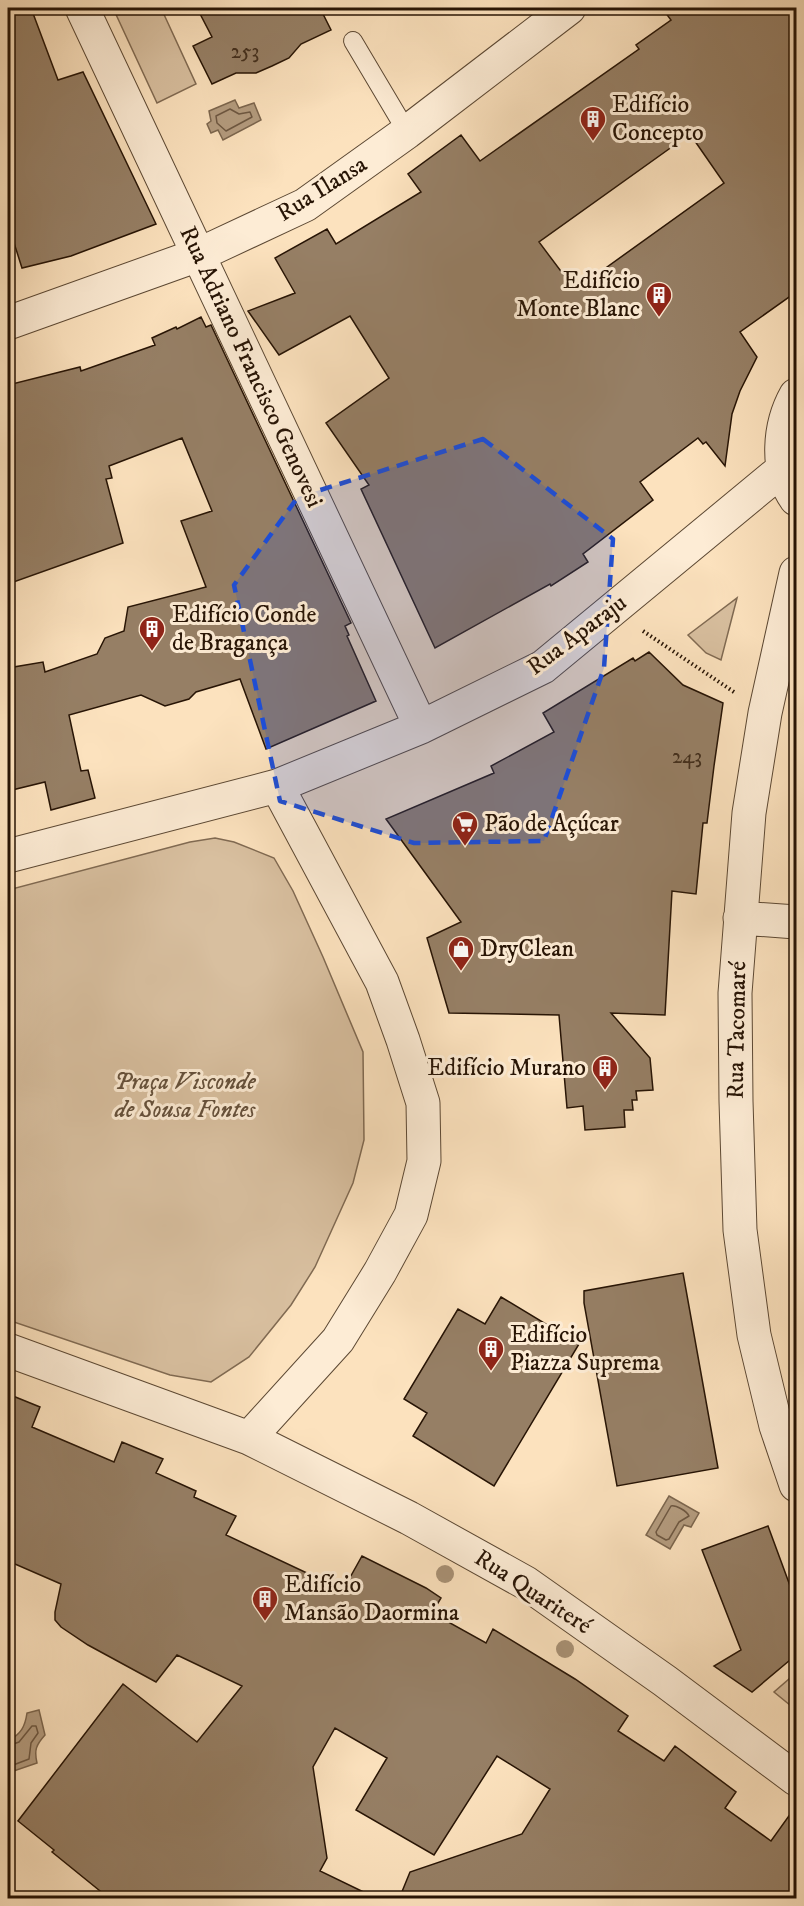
<svg xmlns="http://www.w3.org/2000/svg" width="804" height="1906" font-family="'IM FELL DW Pica',serif">
	<rect width="100%" height="100%" fill="#fce2be"/>
	<filter id="stains"><feTurbulence type="fractalNoise" baseFrequency=".00333" numOctaves="4"/><feColorMatrix values="0 0 0 0 .2 0 0 0 0 .09 0 0 0 0 .02 0 0 0 .5 -.17"/></filter>
	<radialGradient id="worn" r=".72"><stop offset=".6" stop-color="#630" stop-opacity="0"/><stop offset="1" stop-color="#630" stop-opacity=".3"/></radialGradient>
	<path fill="#d8bf9f" stroke="#806a52" stroke-width="1.5" d="M 113,8 L 161,8 L 196,84 L 157,103 Z
		M 737,598 L 721,660 L 706,653 L 688,635 Z
		M 215,838 L 234,842 L 274,858 L 293,891 L 323,957 L 363,1052 L 364,1140 L 353,1183 L 315,1267 L 291,1305 L 249,1357 L 211,1382 L 170,1375 L 8,1320 L 8,890 L 190,842 Z
		M 796,1673 L 796,1710 L 774,1692 Z"/>
	<path fill="#b49c7f" stroke="#7c664e" stroke-width="1.5" d="M 235,100 L 239,108 L 254,103 L 261,120 L 223,140 L 218,130 L 211,133 L 207,124 L 211,121 L 209,111 Z
		M 669,1496 L 699,1513 L 691,1527 L 684,1525 L 670,1549 L 646,1535 Z
		M 39,1710 L 45,1735 C 36,1745 34,1750 37,1763 L 8,1773 L 8,1741 C 21,1734 25,1727 27,1713 Z"/>
	<g fill="none" stroke-linecap="round" stroke-linejoin="round">
		<path stroke="#6e5842" stroke-width="1.5" d="M 230,109 L 239,114 L 250,112 L 252,117 L 226,131 L 217,123 L 216,116 Z
			M 671,1506 C 676,1505 687,1511 689,1516 L 679,1522 L 669,1539 L 666,1540 L 657,1535 L 656,1532 Z
			M 8,1746 L 19,1742 L 32,1726 L 36,1726 L 38,1733 L 31,1743 L 29,1759 L 8,1767"/>
	</g>
	<path fill="#967f65" stroke="#271405" stroke-width="1.5" fill-rule="evenodd" d="M 8,8 L 31,8 L 58,80 L 83,72 L 156,224 L 71,256 L 22,268 L 8,224 Z
		M 197,8 L 320,8 L 331,30 L 301,44 L 289,58 L 272,66 L 256,73 L 236,73 L 212,84 L 193,46 L 212,37 Z
		M 662,8 L 796,8 L 796,292 L 740,332 L 757,357 L 740,391 L 732,414 L 725,466 L 706,442 L 703,444 L 698,438 L 640,482 L 653,500 L 583,554 L 588,562 L 551,586 L 550,584 L 435,648 L 361,489 L 369,485 L 326,423 L 389,378 L 350,316 L 279,355 L 248,311 L 295,293 L 275,258 L 327,229 L 336,244 L 421,192 L 408,174 L 461,135 L 480,161 L 639,49 L 636,45 L 671,20 ZM 690,134 L 724,183 L 575,290 L 539,242 Z
		M 201,317 L 206,327 L 211,325 L 351,623 L 345,626 L 349,635 L 347,636 L 376,701 L 266,749 L 240,679 L 196,692 L 189,699 L 165,706 L 141,695 L 69,715 L 81,771 L 88,770 L 95,798 L 51,810 L 45,782 L 8,791 L 8,668 L 43,662 L 45,672 L 97,654 L 105,638 L 124,631 L 128,607 L 206,587 L 181,521 L 212,511 L 182,438 L 109,466 L 112,478 L 106,479 L 123,543 L 8,584 L 8,385 L 80,367 L 81,371 L 155,345 L 152,338 L 176,327 L 177,329 Z
		M 649,652 L 683,685 L 723,703 L 714,766 L 707,823 L 703,823 L 696,894 L 672,891 L 665,1015 L 611,1013 L 650,1058 L 653,1090 L 636,1091 L 637,1100 L 632,1100 L 633,1110 L 624,1110 L 625,1127 L 585,1130 L 583,1106 L 567,1108 L 559,1015 L 449,1013 L 427,938 L 461,922 L 386,819 L 494,773 L 491,766 L 554,732 L 543,713 L 633,658 L 635,661 Z
		M 683,1273 L 718,1468 L 617,1486 L 584,1303 L 584,1291 Z
		M 501,1297 L 579,1344 L 494,1486 L 413,1436 L 427,1413 L 404,1399 L 458,1309 L 485,1324 Z
		M 8,1394 L 40,1407 L 32,1427 L 114,1462 L 122,1442 L 163,1459 L 156,1473 L 196,1491 L 194,1497 L 236,1516 L 226,1535 L 343,1590 L 362,1556 L 426,1588 L 441,1598 L 432,1613 L 486,1643 L 493,1629 L 575,1679 L 628,1716 L 618,1731 L 664,1761 L 675,1746 L 736,1792 L 725,1808 L 771,1841 L 796,1806 L 796,1899 L 399,1899 L 410,1872 L 522,1834 L 550,1789 L 497,1756 L 434,1855 L 356,1810 L 387,1758 L 335,1728 L 313,1767 L 327,1858 L 320,1871 L 378,1899 L 110,1899 L 52,1852 L 54,1850 L 18,1821 L 123,1684 L 197,1742 L 242,1686 L 177,1655 L 156,1682 L 88,1645 L 61,1627 L 55,1620 L 55,1612 L 61,1584 L 8,1561 Z
		M 768,1526 L 796,1602 L 796,1655 L 752,1692 L 714,1666 L 741,1650 L 702,1550 Z"/>
	<g fill="none" stroke-linecap="round" stroke-linejoin="round">
		<g stroke="#5c4833" stroke-width="20">
			<path id="service" d="M 353,41 L 407,132"/>
		</g>
		<g stroke="#5c4833" stroke-width="35">
			<path id="minor" d="M 82,8 L 421,727
				M 8,323 L 198,255 L 305,205 L 407,132 L 569,8
				M 796,395 C 779,425 775,470 796,499
				M 796,573 L 765,713 L 749,813 L 735,993 L 736,1101 L 740,1230 L 754,1335 L 776,1426 L 796,1485
				M 8,856 L 277,786 L 421,727 L 543,667 L 784,468
				M 740,918 L 796,922
				M 8,1350 L 249,1438 L 409,1518 L 526,1583 L 665,1681 L 796,1779
				M 249,1438 L 338,1340 L 380,1272 L 411,1215 L 424,1161 L 423,1103 L 403,1040 L 382,982 L 277,786"/>
		</g>
		<path stroke="#271405" stroke-width="4" stroke-dasharray="1.5 3" stroke-linecap="butt" d="M 643,631 L 734,692"/>
		<use href="#service" stroke="#fdecd5" stroke-width="18"/>
		<use href="#minor" stroke="#fdecd5" stroke-width="33"/>
	</g>
	<g fill="#a99276">
		<circle cx="445" cy="1574" r="9"/>
		<circle cx="565" cy="1649" r="9"/>
	</g>
	<path fill="#1d4ed8" fill-opacity="0.2" stroke="#1d4ed8" stroke-width="4.5" stroke-dasharray="12 8" stroke-linejoin="round" d="M 483,439 L 613,539 L 604,668 L 544,841 L 414,843 L 280,801 L 234,585 L 298,497 Z"/>
	<defs>
		<g id="building-pin" transform="scale(1.35)"><path d="M0 17L-7.5 6A9.5 9.5 0 1 1 7.5 6Z" fill="#8f2418" stroke="#fdecd5"/><path d="M-4-6H4V6H1V3H-1V6H-4ZM-2.5-4.3h1.7v1.8h-1.7ZM.8-4.3h1.7v1.8H.8ZM-2.5-1h1.7V.8h-1.7ZM.8-1h1.7V.8H.8Z" fill="#fff"/></g>
		<g id="supermarket-pin" transform="scale(1.35)"><path d="M0 17L-7.5 6A9.5 9.5 0 1 1 7.5 6Z" fill="#8f2418" stroke="#fdecd5"/><path d="M-6-5.5h2.5l.6 2H6L4.5 2H-2.5L-4.4-4H-6ZM-1.5 3.2a1.3 1.3 0 1 0 .1 0ZM3 3.2a1.3 1.3 0 1 0 .1 0Z" fill="#fff"/></g>
		<g id="shop-pin" transform="scale(1.35)"><path d="M0 17L-7.5 6A9.5 9.5 0 1 1 7.5 6Z" fill="#8f2418" stroke="#fdecd5"/><path d="M-5-2.5h2.3a2.7 3.5 0 0 1 5.4 0H5L5.5 6h-11ZM-1.5-2.5h3a1.5 2.3 0 0 0-3 0Z" fill="#fff"/></g>
	</defs>
	<g fill-rule="evenodd">
		<use href="#building-pin" x="593" y="119"/>
		<use href="#building-pin" x="659" y="295"/>
		<use href="#building-pin" x="152" y="629"/>
		<use href="#supermarket-pin" x="465" y="824"/>
		<use href="#shop-pin" x="461" y="949"/>
		<use href="#building-pin" x="605" y="1068"/>
		<use href="#building-pin" x="491" y="1349"/>
		<use href="#building-pin" x="265" y="1599"/>
	</g>
	<g text-anchor="middle" dominant-baseline="central" stroke-width="6" stroke-linejoin="round" paint-order="stroke">
		<g font-size="21" fill="#432f1d">
			<text x="245" y="52">253</text>
			<text x="687" y="757">243</text>
		</g>
		<g font-size="24" fill="#271405" stroke="#fdecd5" text-anchor="start">
			<text x="612" y="105">Edifício<tspan x="612" dy="28">Concepto</tspan></text>
			<text x="640" y="281" text-anchor="end">Edifício<tspan x="640" dy="28">Monte Blanc</tspan></text>
			<text x="172" y="615">Edifício Conde<tspan x="172" dy="28">de Bragança</tspan></text>
			<text x="484" y="824">Pão de Açúcar</text>
			<text x="480" y="949">DryClean</text>
			<text x="586" y="1068" text-anchor="end">Edifício Murano</text>
			<text x="510" y="1335">Edifício<tspan x="510" dy="28">Piazza Suprema</tspan></text>
			<text x="284" y="1585">Edifício<tspan x="284" dy="28">Mansão Daormina</tspan></text>
		</g>
		<g font-size="24" fill="#271405" stroke="#fdecd5">
			<text transform="translate(322 189) rotate(-32)">Rua Ilansa</text>
			<text transform="translate(251 367) rotate(65)">Rua Adriano Francisco Genovesi</text>
			<text transform="translate(577 635) rotate(-37)">Rua Aparaju</text>
			<text transform="translate(737 1030) rotate(-89)">Rua Tacomaré</text>
			<text transform="translate(533 1592) rotate(33)">Rua Quariteré</text>
		</g>
		<g font-size="24" font-style="italic" fill="#65503b" stroke="#fdecd5">
			<text x="185" y="1082">Praça Visconde<tspan x="185" dy="28">de Sousa Fontes</tspan></text>
		</g>
	</g>
	<rect width="804" height="1906" fill="none" stroke="#fce2be" stroke-width="30"/>
	<rect x="9" y="9" width="786" height="1888" fill="none" stroke="#271405" stroke-width="3"/>
	<rect x="15" y="15" width="774" height="1876" fill="none" stroke="#271405" stroke-width="1.5"/>
	<rect width="100%" height="100%" filter="url(#stains)"/>
	<rect width="100%" height="100%" fill="url(#worn)"/>
</svg>
